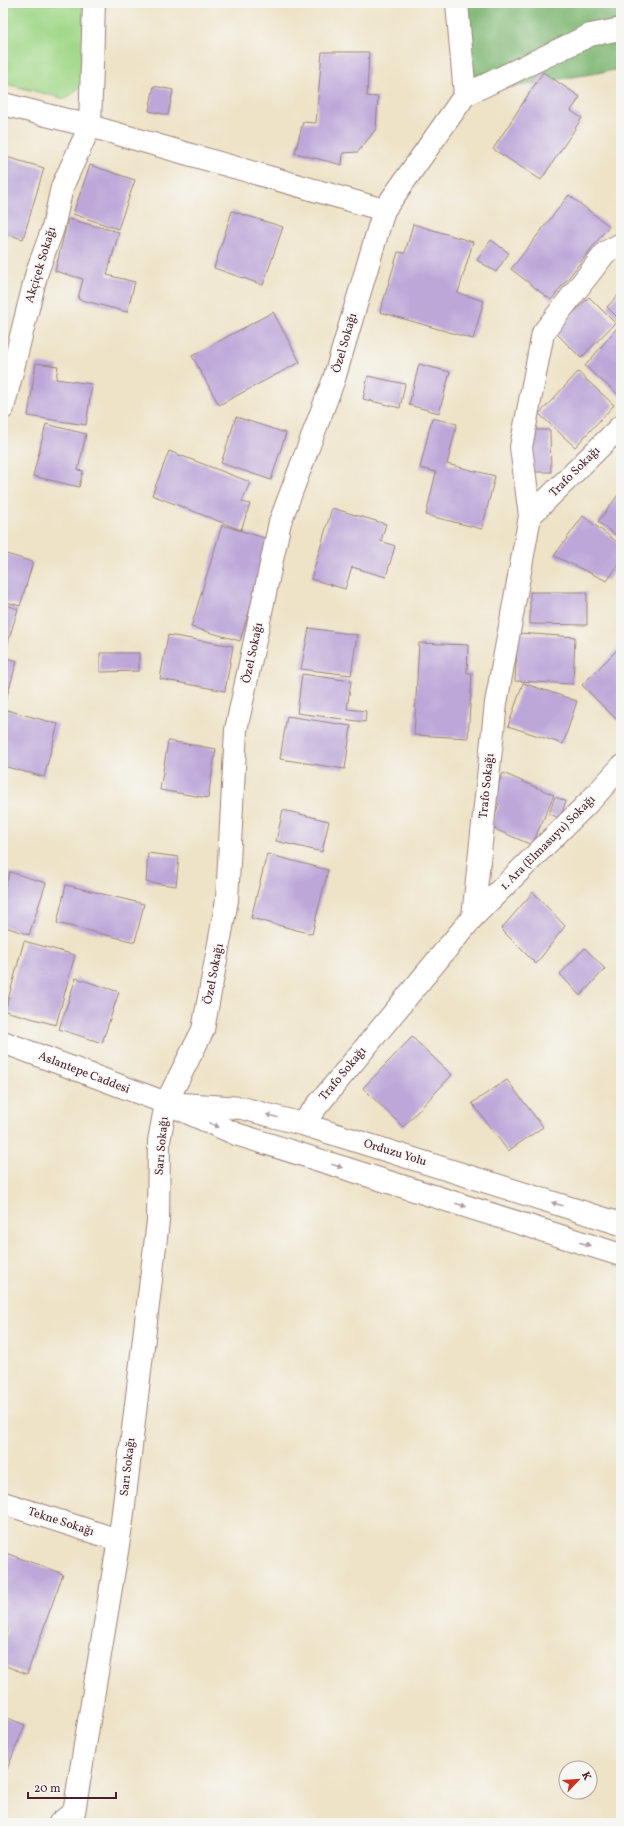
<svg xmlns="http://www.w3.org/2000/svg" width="624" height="1826" font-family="Vollkorn,serif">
	<rect width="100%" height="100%" fill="#f6f6f2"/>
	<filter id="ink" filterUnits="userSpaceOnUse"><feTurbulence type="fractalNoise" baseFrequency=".025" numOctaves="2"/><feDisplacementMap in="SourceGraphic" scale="8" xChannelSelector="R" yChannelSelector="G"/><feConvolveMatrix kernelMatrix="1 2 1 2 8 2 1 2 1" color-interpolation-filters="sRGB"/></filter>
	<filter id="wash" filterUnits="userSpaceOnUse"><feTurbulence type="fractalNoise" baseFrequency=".012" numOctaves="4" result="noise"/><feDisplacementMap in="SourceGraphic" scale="16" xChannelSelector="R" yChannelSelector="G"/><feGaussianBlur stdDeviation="0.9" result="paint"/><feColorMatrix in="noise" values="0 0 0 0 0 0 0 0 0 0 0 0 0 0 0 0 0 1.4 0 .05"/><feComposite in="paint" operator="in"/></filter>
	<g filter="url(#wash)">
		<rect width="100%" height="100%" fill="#eee3c7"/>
		<path fill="#a1d889" stroke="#767c5a" d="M 3,3 L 82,3 L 88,80 L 66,99 L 3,83 Z"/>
		<path fill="#80b875" stroke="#656c50" d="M 457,3 L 621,3 L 621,69 L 465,95 Z"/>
		<g id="blocks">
			<path fill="#bda7d9" d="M 322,52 L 369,52 L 367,96 L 378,97 L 376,129 L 358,152 L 343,153 L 342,165 L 295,153 L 303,122 L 316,123 Z
				M 543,72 L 580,97 L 571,111 L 582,118 L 541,180 L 493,149 Z
				M 154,86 L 173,90 L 168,115 L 149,111 Z
				M 3,156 L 44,168 L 23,239 L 3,233 Z
				M 90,165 L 135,180 L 118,229 L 73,214 Z
				M 569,195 L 609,226 L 551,300 L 511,269 Z
				M 232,211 L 283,227 L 263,285 L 214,268 Z
				M 68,219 L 119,232 L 107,275 L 135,282 L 127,312 L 78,299 L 83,279 L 55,271 Z
				M 413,224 L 473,242 L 458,293 L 484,301 L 473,339 L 380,312 L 398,252 L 405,253 Z
				M 491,240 L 509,253 L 496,272 L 477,260 Z
				M 621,292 L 621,321 L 607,307 Z
				M 589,297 L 615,323 L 581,358 L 555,332 Z
				M 273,312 L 300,362 L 219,405 L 192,356 Z
				M 617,328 L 621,331 L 621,397 L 585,366 Z
				M 36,363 L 58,366 L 56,379 L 92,384 L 86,425 L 28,416 Z
				M 419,364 L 450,372 L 439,413 L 409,405 Z
				M 578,372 L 614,405 L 575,447 L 539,414 Z
				M 368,376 L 405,384 L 400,408 L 363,399 Z
				M 236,417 L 286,433 L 271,480 L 221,463 Z
				M 432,418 L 457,424 L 447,464 L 495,476 L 482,529 L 426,515 L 436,472 L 420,468 Z
				M 46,424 L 86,434 L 78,470 L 83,471 L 79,487 L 33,476 Z
				M 532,430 L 550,430 L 551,472 L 533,472 Z
				M 169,451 L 250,482 L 242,502 L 250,504 L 241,530 L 152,495 Z
				M 621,491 L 621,539 L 598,522 Z
				M 332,508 L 386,524 L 381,541 L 395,546 L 386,577 L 352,567 L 345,589 L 311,579 Z
				M 583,516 L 621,545 L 621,561 L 607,581 L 554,556 Z
				M 222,525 L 271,540 L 240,641 L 191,627 Z
				M 3,553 L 33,562 L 20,606 L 3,601 Z
				M 530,592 L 587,592 L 587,625 L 530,624 Z
				M 3,604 L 18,609 L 5,652 L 3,652 Z
				M 309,628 L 357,635 L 351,675 L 301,669 Z
				M 518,633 L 575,637 L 573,684 L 515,681 Z
				M 168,635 L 233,646 L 225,691 L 160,679 Z
				M 419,643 L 468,645 L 467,673 L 472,673 L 468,738 L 414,735 Z
				M 621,646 L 621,724 L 582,685 Z
				M 100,653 L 139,653 L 139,671 L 100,672 Z
				M 3,657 L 17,661 L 5,703 L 3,703 Z
				M 302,674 L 351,681 L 347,709 L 366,711 L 365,722 L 297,713 Z
				M 523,683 L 577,701 L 563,744 L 508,726 Z
				M 3,709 L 58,724 L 44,777 L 3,766 Z
				M 287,716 L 351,726 L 345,769 L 280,759 Z
				M 168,741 L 216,749 L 208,798 L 160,790 Z
				M 503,773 L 554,795 L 532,845 L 490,827 L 499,804 L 492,801 Z
				M 555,797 L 566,801 L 560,818 L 549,814 Z
				M 283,810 L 329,821 L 322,852 L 276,841 Z
				M 148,853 L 179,857 L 176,886 L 146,882 Z
				M 267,854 L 328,870 L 312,934 L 251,918 Z
				M 10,872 L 46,883 L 29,935 L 3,926 L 3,892 Z
				M 66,885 L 144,904 L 135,942 L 57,923 Z
				M 533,892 L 565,926 L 536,964 L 501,929 Z
				M 24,941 L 75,955 L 56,1025 L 5,1011 Z
				M 585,948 L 605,969 L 580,996 L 560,974 Z
				M 76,978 L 119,992 L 102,1043 L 59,1029 Z
				M 412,1037 L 452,1075 L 403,1127 L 363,1088 Z
				M 507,1080 L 543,1127 L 508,1151 L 472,1103 Z
				M 3,1552 L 63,1574 L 27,1674 L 3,1665 L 3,1641 L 8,1629 L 3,1627 Z
				M 3,1716 L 25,1725 L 3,1779 Z"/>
		</g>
	</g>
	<g filter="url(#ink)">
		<use href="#blocks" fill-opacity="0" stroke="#9c8179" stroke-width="1"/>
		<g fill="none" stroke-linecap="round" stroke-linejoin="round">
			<g stroke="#9c8179" stroke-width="24">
				<path id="minor" d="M 465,95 L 590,35 L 621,29
					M 3,104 L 90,126 L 384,210
					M 3,408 L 37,272 L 53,228 L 62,187 L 90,126 L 94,3
					M 530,516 L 521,447 L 543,333 L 606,252 L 621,244
					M 473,917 L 591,800 L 621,767
					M 3,1042 L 166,1103 L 236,1134 L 621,1255
					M 181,1104 L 242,1108 L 302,1124 L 621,1224
					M 302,1124 L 473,917 L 496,703 L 530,516 L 621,426
					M 3,1503 L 118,1540
					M 60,1823 L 74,1812 L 122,1521 L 158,1221 L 159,1141 L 166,1103 L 203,1030 L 227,900 L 236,730 L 280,522 L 334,379 L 384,210 L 465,95 L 457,3"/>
			</g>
			<use href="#minor" stroke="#fff" stroke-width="22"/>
		</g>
		<defs><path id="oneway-solid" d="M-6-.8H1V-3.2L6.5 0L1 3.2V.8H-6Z"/></defs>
		<g fill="#ae9aa0">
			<use href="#oneway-solid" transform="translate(272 1116) rotate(-165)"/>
			<use href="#oneway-solid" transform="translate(214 1125) rotate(24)"/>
			<use href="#oneway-solid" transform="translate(337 1166) rotate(17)"/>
			<use href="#oneway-solid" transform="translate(557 1204) rotate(-163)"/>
			<use href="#oneway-solid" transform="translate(461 1205) rotate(17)"/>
			<use href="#oneway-solid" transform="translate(585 1244) rotate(17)"/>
		</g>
	</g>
	<g text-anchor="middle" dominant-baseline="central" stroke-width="3" stroke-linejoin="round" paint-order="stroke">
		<g font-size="12" fill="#4a1f2b" stroke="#f6f6f2">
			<text transform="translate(41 265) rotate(-73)">Akçiçek Sokağı</text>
			<text transform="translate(345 343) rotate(-74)">Özel Sokağı</text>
			<text transform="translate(575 472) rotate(-45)">Trafo Sokağı</text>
			<text transform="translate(253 653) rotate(-78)">Özel Sokağı</text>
			<text transform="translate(487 786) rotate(-84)">Trafo Sokağı</text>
			<text transform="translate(548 843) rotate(-45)">1. Ara (Elmasuyu) Sokağı</text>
			<text transform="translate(214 974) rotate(-79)">Özel Sokağı</text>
			<text transform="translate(84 1073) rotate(21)">Aslantepe Caddesi</text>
			<text transform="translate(343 1074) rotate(-50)">Trafo Sokağı</text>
			<text transform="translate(162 1146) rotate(-85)">Sarı Sokağı</text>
			<text transform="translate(395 1153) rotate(17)">Orduzu Yolu</text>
			<text transform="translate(128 1467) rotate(-83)">Sarı Sokağı</text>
			<text transform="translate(61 1522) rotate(18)">Tekne Sokağı</text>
		</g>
	</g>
	<rect width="624" height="1826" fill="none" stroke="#f6f6f2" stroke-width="16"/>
	<g transform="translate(578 1780) rotate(65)"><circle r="19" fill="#f6f6f2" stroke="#b1a0a2"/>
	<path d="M0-3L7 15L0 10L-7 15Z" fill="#c8321e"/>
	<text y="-6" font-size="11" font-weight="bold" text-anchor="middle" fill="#4a1f2b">K</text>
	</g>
	<path d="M28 1792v6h88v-6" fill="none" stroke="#4a1f2b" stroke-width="2"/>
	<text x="34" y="1792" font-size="12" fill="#4a1f2b" stroke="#f6f6f2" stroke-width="3" paint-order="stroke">20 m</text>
</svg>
